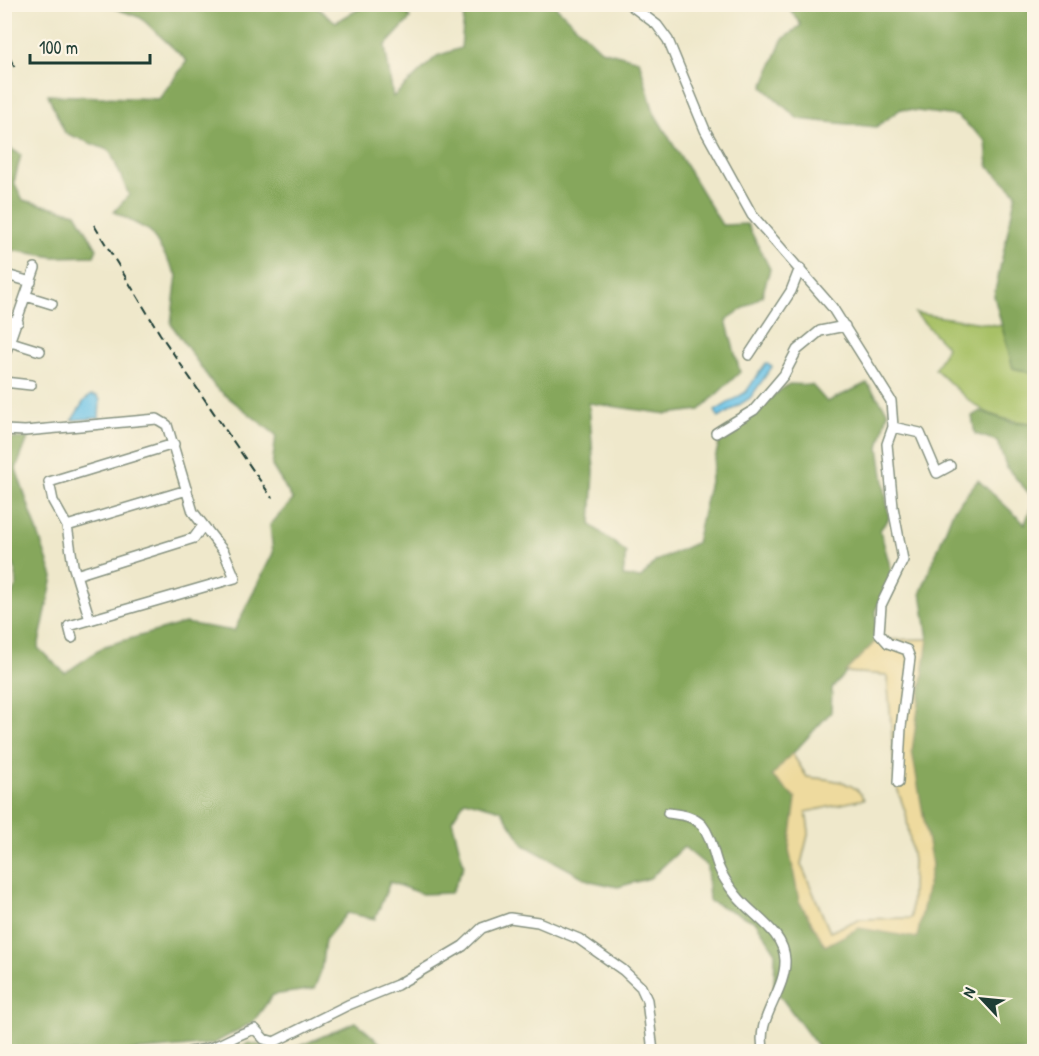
<svg xmlns="http://www.w3.org/2000/svg" width="1039" height="1056" font-family="'Patrick Hand',sans-serif">
	<rect width="100%" height="100%" fill="#fcf5e5"/>
	<filter id="ink" filterUnits="userSpaceOnUse"><feTurbulence type="fractalNoise" baseFrequency=".0167" numOctaves="2"/><feDisplacementMap in="SourceGraphic" scale="12" xChannelSelector="R" yChannelSelector="G"/><feConvolveMatrix kernelMatrix="1 2 1 2 8 2 1 2 1" color-interpolation-filters="sRGB"/></filter>
	<filter id="wash" filterUnits="userSpaceOnUse"><feTurbulence type="fractalNoise" baseFrequency=".008" numOctaves="4" result="noise"/><feDisplacementMap in="SourceGraphic" scale="24" xChannelSelector="R" yChannelSelector="G"/><feGaussianBlur stdDeviation="1.35" result="paint"/><feColorMatrix in="noise" values="0 0 0 0 0 0 0 0 0 0 0 0 0 0 0 0 0 1.4 0 .05"/><feComposite in="paint" operator="in"/></filter>
	<g filter="url(#wash)">
		<rect width="100%" height="100%" fill="#efe8cb"/>
		<path fill="#a8c166" stroke="#647f4d" stroke-width="1.5" d="M 915,313 L 1002,326 L 1013,368 L 1034,373 L 1034,423 C 982,420 971,402 935,369 L 947,347 Z"/>
		<path fill="#86a75b" stroke="#527248" stroke-width="1.5" d="M 106,5 L 313,5 L 336,22 L 366,5 L 407,5 L 410,19 L 385,46 L 393,97 L 437,56 L 461,48 L 465,5 L 554,5 L 601,50 L 639,60 L 654,113 L 722,225 L 747,224 L 770,269 L 762,296 L 726,320 L 740,372 L 700,410 L 667,414 L 589,403 L 594,471 L 591,525 L 626,552 L 623,576 L 641,578 L 656,561 L 696,543 L 721,433 L 789,384 L 812,385 L 827,402 L 867,383 L 888,412 L 879,447 L 889,518 L 880,530 L 893,577 L 876,609 L 877,640 L 832,688 L 831,712 L 772,776 L 796,799 L 789,849 L 799,901 L 825,945 L 859,928 L 917,937 L 932,865 L 912,751 L 928,639 L 921,592 L 953,511 L 978,480 L 1025,524 L 1034,499 L 1007,468 L 997,441 L 975,434 L 972,416 L 980,411 L 1011,422 L 1034,423 L 1034,1051 L 821,1051 L 774,988 L 775,951 L 756,922 L 709,901 L 707,866 L 684,847 L 650,878 L 618,887 L 590,881 L 524,845 L 501,810 L 465,800 L 452,820 L 464,866 L 451,893 L 422,894 L 390,882 L 375,919 L 347,913 L 325,940 L 321,971 L 314,989 L 273,995 L 253,1022 L 213,1044 L 122,1052 L 5,1052 L 4,614 L 17,584 L 15,568 L 6,552 L 4,449 L 8,439 L 28,438 L 16,469 L 53,577 L 38,648 L 65,673 L 105,646 L 185,623 L 234,631 L 273,553 L 270,525 L 293,500 L 272,466 L 276,435 L 215,387 L 171,324 L 177,275 L 150,231 L 114,212 L 129,195 L 110,151 L 65,133 L 48,95 L 159,99 L 187,61 L 141,18 Z
			M 787,5 L 1034,5 L 1034,373 L 1013,368 L 994,296 L 1016,193 L 988,166 L 986,141 L 957,116 L 901,109 L 876,127 L 798,119 L 763,87 L 782,40 L 801,25 Z
			M 5,145 L 21,155 L 14,182 L 23,200 L 76,213 L 97,249 L 94,256 L 54,257 L 5,249 Z
			M 356,1022 L 389,1051 L 232,1051 L 249,1043 L 288,1051 Z"/>
		<path fill="#eeda9e" stroke="#868c69" stroke-width="1.5" d="M 928,639 L 912,751 L 932,865 L 917,938 L 859,928 L 825,946 L 799,901 L 789,849 L 796,799 L 772,776 L 792,753 L 807,777 C 827,780 855,779 864,799 L 806,812 L 809,831 L 801,864 L 830,932 L 859,919 L 911,918 L 913,861 L 906,814 L 896,785 L 887,675 L 845,672 L 877,640 Z"/>
		<path fill="#6ac3e8" stroke="#44808e" stroke-width="1.5" d="M 766,363 L 772,367 L 750,398 L 719,418 L 715,411 L 746,392 Z
			M 91,395 L 97,396 L 100,400 L 99,418 L 72,420 L 84,401 Z"/>
	</g>
	<g filter="url(#ink)">
		<g fill="none" stroke-linecap="round" stroke-linejoin="round">
			<g stroke="#879280" stroke-width="12">
				<path id="minor" d="M 629,4 L 657,25 L 668,40 L 705,130 L 752,215 L 832,307 L 891,401 L 893,427 L 887,444 L 893,507 L 903,560 L 881,605 L 879,633 L 888,643 L 907,650 L 910,658 L 901,727 L 898,783
					M 4,278 L 10,276 L 31,282
					M 26,296 L 52,304
					M 4,320 L 18,322
					M 11,342 L 40,351
					M 749,355 L 791,291 L 800,268
					M 4,357 L 35,268
					M 4,382 L 31,385
					M 893,427 L 920,433 L 937,473 L 950,466
					M 4,430 L 25,431 L 157,419 L 167,425 L 193,512 L 224,552 L 235,578 L 69,626 L 72,638
					M 716,433 L 754,410 L 784,375 L 797,350 L 820,331 L 845,326
					M 67,526 L 187,490
					M 76,575 L 194,538 L 202,527
					M 90,620 L 73,565 L 67,526 L 53,501 L 49,482 L 174,444
					M 668,813 C 681,815 692,815 702,825 C 712,837 713,854 719,868 C 723,878 729,886 736,895 C 752,916 784,931 785,960 C 786,993 754,1019 764,1052
					M 189,1052 C 221,1049 228,1037 255,1029 L 264,1039 L 274,1042 L 348,1005 L 397,985 L 463,946 L 482,928 L 510,918 L 538,922 L 579,939 L 623,970 L 641,987 L 647,1000 L 653,1052"/>
			</g>
			<use href="#minor" stroke="#fff" stroke-width="9"/>
			<path stroke="#1f3d34" stroke-width="2" stroke-dasharray="9 4.5" stroke-linecap="butt" d="M 4,47 L 16,70
				M 94,225 L 160,334 L 272,498"/>
		</g>
	</g>
	<rect width="1039" height="1056" fill="none" stroke="#fcf5e5" stroke-width="24"/>
	<g transform="translate(982 999) rotate(296)" stroke="#fcf5e5" stroke-width="4.5" paint-order="stroke">
	<path d="M0-4.5L10 22L0 15L-10 22Z" fill="#1f3d34"/>
	<text y="-9" font-size="16" font-weight="bold" text-anchor="middle" fill="#1f3d34">N</text>
	</g>
	<path d="M30 54v9h120v-9" fill="none" stroke="#1f3d34" stroke-width="3"/>
	<text x="39" y="54" font-size="18" fill="#1f3d34" stroke="#fcf5e5" stroke-width="4.5" paint-order="stroke">100 m</text>
</svg>
